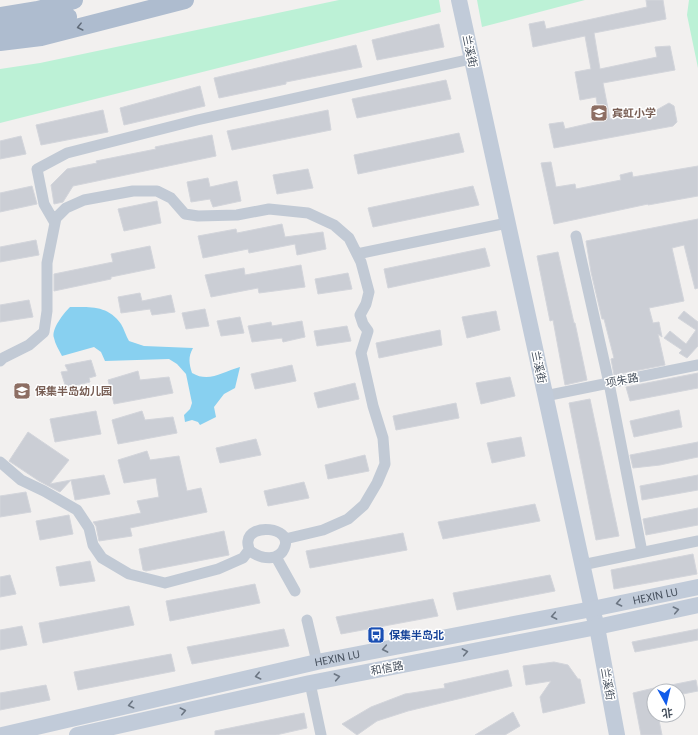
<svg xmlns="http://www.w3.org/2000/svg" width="698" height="735" font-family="Poppins,'Noto Sans SC',sans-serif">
	<rect width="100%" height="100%" fill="#f2f0ef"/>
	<path fill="#bcf1d6" d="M 339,0 L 439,0 L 441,12 L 0,123 L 0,69 L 40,63 Z
		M 477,0 L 585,0 L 482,27 Z
		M 689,0 L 698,0 L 698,68 L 687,15 Z"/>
	<path fill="#88d0f0" d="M 70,307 C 90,307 108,305 121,324 C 124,329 126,336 129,341 L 144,346 L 193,348 C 188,357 189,363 192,373 C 209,383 222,372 240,367 L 235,388 L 224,394 L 214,407 L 216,417 L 200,425 L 198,422 L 192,420 L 185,422 L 184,415 L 190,409 L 192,403 L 186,374 L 177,364 L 169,359 L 105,361 L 101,352 L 94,347 L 62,356 C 59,350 55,344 54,338 C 51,329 64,313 70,307 Z"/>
	<path fill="#cbced5" stroke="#d3d5db" d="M 646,0 L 663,0 L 666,19 L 594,33 L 600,69 L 657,57 L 655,47 L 670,46 L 675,70 L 603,83 L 610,119 L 653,112 L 669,103 L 674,106 L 677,122 L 673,126 L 554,148 L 549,124 L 563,122 L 565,129 L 600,121 L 596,97 L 580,100 L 575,72 L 591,69 L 585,36 L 533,47 L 529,24 L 544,21 L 546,29 L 647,7 Z
		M 439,24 L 444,47 L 377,60 L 372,40 Z
		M 356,45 L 362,67 L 286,82 L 286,84 L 219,98 L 214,78 Z
		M 446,80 L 451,99 L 357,118 L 352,99 Z
		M 200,86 L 205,106 L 124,125 L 120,108 Z
		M 103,110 L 108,132 L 41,145 L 36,125 Z
		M 328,110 L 331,130 L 232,150 L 227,131 Z
		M 459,133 L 464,152 L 358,174 L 354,155 Z
		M 212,135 L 216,156 L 73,186 L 63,202 L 54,204 L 51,185 L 67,169 L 97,163 L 96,161 L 156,149 L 155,147 Z
		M 21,136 L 26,154 L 0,159 L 0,141 Z
		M 551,162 L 556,187 L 575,184 L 576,189 L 621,180 L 620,175 L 632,172 L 633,177 L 698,166 L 698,196 L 648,205 L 648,204 L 554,224 L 541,163 Z
		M 308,169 L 313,188 L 277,194 L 273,175 Z
		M 208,178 L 210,187 L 237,181 L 241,201 L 213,207 L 210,199 L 191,202 L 187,182 Z
		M 32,186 L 37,204 L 0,212 L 0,193 Z
		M 473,186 L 479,205 L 373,227 L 368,208 Z
		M 157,201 L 161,223 L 124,231 L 118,209 Z
		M 698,219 L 698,288 L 695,289 L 684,245 L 672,248 L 684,301 L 649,308 L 653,323 L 659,322 L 662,337 L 658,334 L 665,365 L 614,375 L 611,359 L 614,358 L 604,319 L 602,319 L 591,272 L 586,241 Z
		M 282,224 L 285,237 L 323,232 L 326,249 L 297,255 L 295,244 L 249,253 L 248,249 L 203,258 L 198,236 L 236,229 L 237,233 Z
		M 36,240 L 39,255 L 0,262 L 0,247 Z
		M 150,246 L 155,268 L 111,277 L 111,279 L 54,291 L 54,274 L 113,262 L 111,254 Z
		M 485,248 L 490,266 L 388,288 L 384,269 Z
		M 558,252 L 574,323 L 575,323 L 587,380 L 565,385 L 553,320 L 550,321 L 537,256 Z
		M 301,265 L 305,287 L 259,293 L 258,288 L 211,297 L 205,275 L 244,268 L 245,275 Z
		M 348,273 L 352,289 L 318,294 L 315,279 Z
		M 140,293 L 142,301 L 171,295 L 175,312 L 152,315 L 150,309 L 121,313 L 118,297 Z
		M 29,300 L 33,317 L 0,322 L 0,305 Z
		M 205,309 L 209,326 L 186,329 L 182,313 Z
		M 496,311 L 500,330 L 467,338 L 462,317 Z
		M 684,311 L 698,322 L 698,346 L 687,358 L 679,353 L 682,350 L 664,338 L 670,331 L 686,344 L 696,330 L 678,318 Z
		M 240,317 L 244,333 L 221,336 L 217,321 Z
		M 302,321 L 305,337 L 283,342 L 282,338 L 252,342 L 248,326 L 271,322 L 272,326 Z
		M 347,326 L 351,341 L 317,346 L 314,331 Z
		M 440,330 L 442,345 L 379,358 L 376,343 Z
		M 91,360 L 96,376 L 89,378 L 90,382 L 66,388 L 61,372 L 68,371 L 65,365 Z
		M 292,365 L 296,381 L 255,389 L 251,374 Z
		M 138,371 L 140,380 L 169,377 L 173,393 L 114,404 L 108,380 Z
		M 698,373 L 698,388 L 630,401 L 626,387 Z
		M 510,377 L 515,396 L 481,404 L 476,383 Z
		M 355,383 L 359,399 L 318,408 L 314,393 Z
		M 590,399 L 619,536 L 596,540 L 569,403 Z
		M 456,403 L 459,418 L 396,430 L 393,416 Z
		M 679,410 L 682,427 L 634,437 L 630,421 Z
		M 96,411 L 101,434 L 55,442 L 50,419 Z
		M 142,411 L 145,420 L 173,417 L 177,433 L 118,444 L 112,420 Z
		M 28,432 L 69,460 L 50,484 L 71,480 L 60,492 L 39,481 L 9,461 Z
		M 521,437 L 525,456 L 492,463 L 487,443 Z
		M 256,439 L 261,455 L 220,463 L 216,448 Z
		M 698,442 L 698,457 L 660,465 L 633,468 L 630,455 Z
		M 147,451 L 150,460 L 179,456 L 187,491 L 201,488 L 207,512 L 130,528 L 132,536 L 99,541 L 96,526 L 93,522 L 141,513 L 137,501 L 159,497 L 156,478 L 124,483 L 118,460 Z
		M 365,455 L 369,471 L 328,479 L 325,465 Z
		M 104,475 L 110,494 L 75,500 L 71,480 Z
		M 698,475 L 698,490 L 642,500 L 640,486 Z
		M 304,482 L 309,498 L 268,506 L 264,491 Z
		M 26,492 L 31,512 L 0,517 L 0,496 Z
		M 535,504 L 540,521 L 443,539 L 438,522 Z
		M 698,508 L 698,525 L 646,535 L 643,519 Z
		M 69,515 L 73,534 L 40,540 L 36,521 Z
		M 224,531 L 229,555 L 146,571 L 143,570 L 139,549 Z
		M 403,533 L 407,550 L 310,568 L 306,551 Z
		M 693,554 L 697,574 L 614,589 L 611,570 Z
		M 90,561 L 95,581 L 60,586 L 56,567 Z
		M 10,575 L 16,594 L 0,597 L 0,577 Z
		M 550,575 L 555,591 L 457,610 L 453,593 Z
		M 255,584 L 260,603 L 170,621 L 166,601 Z
		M 433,599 L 438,616 L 341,634 L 336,617 Z
		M 129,606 L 134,625 L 43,643 L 39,623 Z
		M 22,626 L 27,645 L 0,650 L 0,630 Z
		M 284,629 L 289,646 L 192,664 L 187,647 Z
		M 698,629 L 698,640 L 635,652 L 632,642 Z
		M 171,654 L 175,671 L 78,690 L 74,672 Z
		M 554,662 L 568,665 L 578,679 L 580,679 L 585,703 L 543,713 L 540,697 L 551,681 L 526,685 L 523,666 Z
		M 508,670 L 512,686 L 408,711 L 377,721 L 357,735 L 342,724 L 371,707 L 405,694 L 445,688 L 444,684 Z
		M 696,680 L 698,691 L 678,695 L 678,691 L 661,691 L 661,687 Z
		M 46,685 L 50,700 L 0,710 L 0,693 Z
		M 654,688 L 654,715 L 658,715 L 662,735 L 641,735 L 633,693 Z
		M 513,712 L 520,726 L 505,735 L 475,735 Z
		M 304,713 L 307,728 L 276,735 L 215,735 L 215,731 Z"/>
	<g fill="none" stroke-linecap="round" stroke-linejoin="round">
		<path stroke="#c2cad5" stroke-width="11" d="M 55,223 L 44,204 L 37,169 L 67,153 L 197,120 L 471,59
			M 576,236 L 609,383 L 642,552
			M 357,254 L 507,223
			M 0,361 L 3,358 L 29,345 L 44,332 L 47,311 L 47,263 L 56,218 L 66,208 L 84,200 L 133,191 L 157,191 L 171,198 L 185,214 L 198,216 L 237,215 L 269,209 L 308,213 L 334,225 L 349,238 L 361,262 L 369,292 L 366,304 L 360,315 L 363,324 L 368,331 L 361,353 L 373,406 L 383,438 L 385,464 L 377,483 L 364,505 L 348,519 L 323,530 L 285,539
			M 545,396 L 698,365
			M 0,462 L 21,480 L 44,491 L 77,510 L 89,528 L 93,545 L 102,558 L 129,574 L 165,583 L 218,569 L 243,558 L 249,550 C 249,547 247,543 248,541 C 250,523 291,527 285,546 C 280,563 260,559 249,550
			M 276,557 L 295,591
			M 582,565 L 698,541
			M 307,620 L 317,662
			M 310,683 L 321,735"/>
		<g stroke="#c1cbd9" stroke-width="16">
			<path d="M 459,0 L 592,609 L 597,627 L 617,735"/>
			<path id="s1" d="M 2,735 L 317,662 L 592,609 L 698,587"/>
			<path d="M 77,735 L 310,683 L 597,627 L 698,605"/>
		</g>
		<path stroke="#aebccf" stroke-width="18" d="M 0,16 L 38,10 L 74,0
			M 0,29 L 37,25 L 68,17
			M 0,42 L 41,37 L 185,0"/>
	</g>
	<defs><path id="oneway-chevron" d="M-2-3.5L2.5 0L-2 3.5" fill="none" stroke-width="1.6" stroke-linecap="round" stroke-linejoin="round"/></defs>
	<use stroke="#616c7a" href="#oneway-chevron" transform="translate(80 27) rotate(166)"/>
	<g stroke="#6c7683">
		<use href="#oneway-chevron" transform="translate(619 603) rotate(168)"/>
		<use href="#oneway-chevron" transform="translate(676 610) rotate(-12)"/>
		<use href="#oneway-chevron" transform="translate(554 616) rotate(169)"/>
		<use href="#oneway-chevron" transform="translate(385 649) rotate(169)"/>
		<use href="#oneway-chevron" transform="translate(465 652) rotate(-11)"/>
		<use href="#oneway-chevron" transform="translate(258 676) rotate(167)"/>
		<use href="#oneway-chevron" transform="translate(337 677) rotate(-11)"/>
		<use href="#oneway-chevron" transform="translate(131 705) rotate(167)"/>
		<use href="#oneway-chevron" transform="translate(183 711) rotate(-13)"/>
	</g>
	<defs>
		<g id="school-square" transform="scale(0.9)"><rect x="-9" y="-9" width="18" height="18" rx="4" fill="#8d6e63" stroke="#fff"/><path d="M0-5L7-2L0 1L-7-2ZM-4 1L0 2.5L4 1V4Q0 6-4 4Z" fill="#fff"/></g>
		<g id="bus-square" transform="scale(0.9)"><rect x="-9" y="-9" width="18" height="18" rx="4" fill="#1a4fb4" stroke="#fff"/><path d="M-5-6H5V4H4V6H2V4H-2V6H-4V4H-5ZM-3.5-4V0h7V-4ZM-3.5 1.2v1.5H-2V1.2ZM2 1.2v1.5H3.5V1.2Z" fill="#fff"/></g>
	</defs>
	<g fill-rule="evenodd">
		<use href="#school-square" x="599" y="113"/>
		<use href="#school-square" x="22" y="391"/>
		<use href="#bus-square" x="376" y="635"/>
	</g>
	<g text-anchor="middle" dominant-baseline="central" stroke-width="3" stroke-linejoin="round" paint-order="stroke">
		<g font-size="11" fill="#47515e" stroke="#fff">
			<text transform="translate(470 51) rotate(78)">兰溪街</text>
			<text transform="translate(539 367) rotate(78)">兰溪街</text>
			<text transform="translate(622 380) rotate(-11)">项朱路</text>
			<text stroke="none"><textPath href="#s1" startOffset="668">HEXIN LU</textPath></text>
			<text stroke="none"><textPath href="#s1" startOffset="344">HEXIN LU</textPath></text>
			<text transform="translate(387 668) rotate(-11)">和信路</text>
			<text transform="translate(608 684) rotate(80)">兰溪街</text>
		</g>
		<g font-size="11" font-weight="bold" fill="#785e54" stroke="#fff" text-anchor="start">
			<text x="612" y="113">宾虹小学</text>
			<text x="35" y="391">保集半岛幼儿园</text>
		</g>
		<g font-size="11" font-weight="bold" fill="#164399" stroke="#fff" text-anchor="start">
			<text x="389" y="635">保集半岛北</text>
		</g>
	</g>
	<g transform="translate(666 703) rotate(172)"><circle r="19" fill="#ffffff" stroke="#b5b9bf"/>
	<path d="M0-3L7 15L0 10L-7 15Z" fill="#125cea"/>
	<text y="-6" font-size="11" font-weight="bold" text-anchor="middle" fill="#47515e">北</text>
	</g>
</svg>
